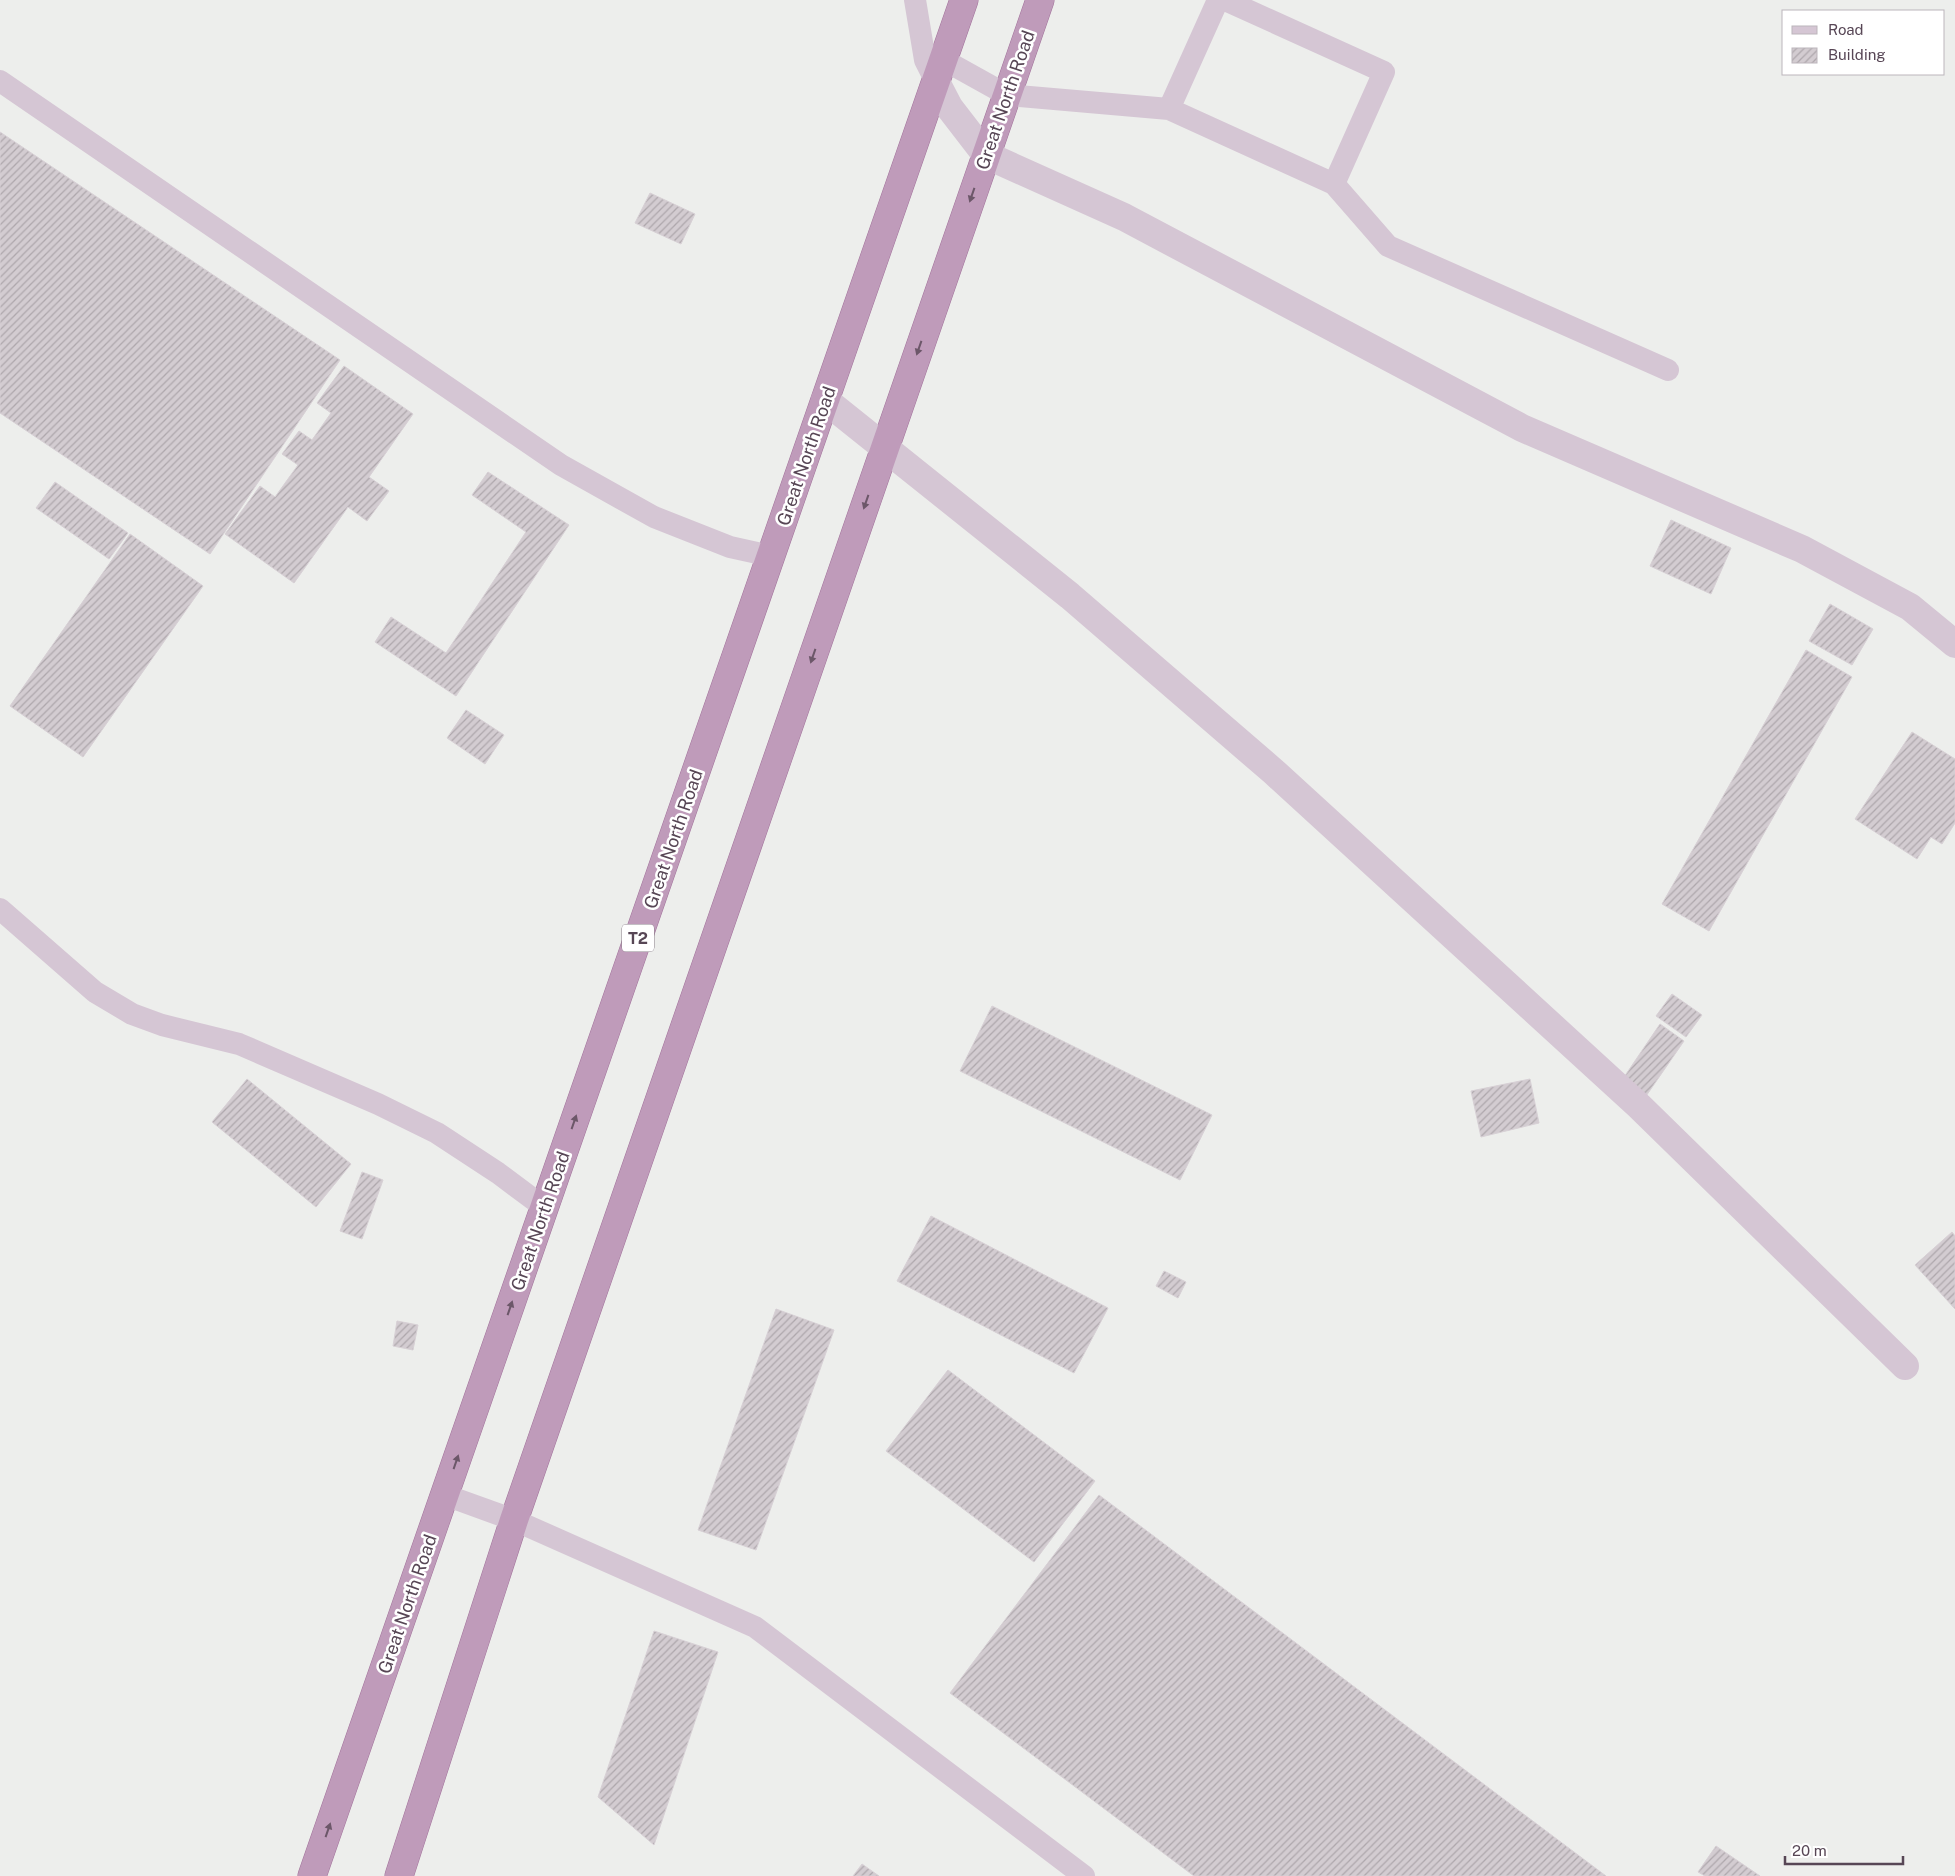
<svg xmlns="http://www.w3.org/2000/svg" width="1955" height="1876" font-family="'Public Sans',sans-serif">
	<defs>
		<pattern id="building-hatch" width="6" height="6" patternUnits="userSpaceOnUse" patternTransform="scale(1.25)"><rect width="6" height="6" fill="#d3ccd1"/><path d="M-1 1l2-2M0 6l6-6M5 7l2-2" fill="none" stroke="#aea7ac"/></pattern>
	</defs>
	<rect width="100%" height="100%" fill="#edeeec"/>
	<path fill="url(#building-hatch)" stroke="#d7d0d5" d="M 0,132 L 340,360 L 210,554 L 0,413 Z
		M 650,193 L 695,214 L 681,244 L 635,223 Z
		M 344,366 L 413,414 L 369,477 L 389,491 L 367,521 L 348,507 L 294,583 L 225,534 L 260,486 L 275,497 L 298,465 L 282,454 L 299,431 L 312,440 L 331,413 L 317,403 Z
		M 488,472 L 569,525 L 456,696 L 375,642 L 391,617 L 446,653 L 526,532 L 472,495 Z
		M 55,482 L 128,533 L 109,559 L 36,508 Z
		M 1671,520 L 1731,548 L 1711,594 L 1650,566 Z
		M 130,534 L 203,586 L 83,757 L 10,706 Z
		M 1830,604 L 1873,629 L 1852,665 L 1809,641 Z
		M 1806,650 L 1852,677 L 1709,931 L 1662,904 Z
		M 466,710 L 504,735 L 485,764 L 447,738 Z
		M 1912,732 L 1955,759 L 1955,823 L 1942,844 L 1931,837 L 1917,859 L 1855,819 Z
		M 1672,994 L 1702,1015 L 1686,1037 L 1656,1016 Z
		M 992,1006 L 1212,1115 L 1180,1180 L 960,1071 Z
		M 1660,1024 L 1684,1041 L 1644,1099 L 1620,1083 Z
		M 247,1079 L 351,1164 L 316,1207 L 212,1122 Z
		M 1530,1079 L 1539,1123 L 1481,1137 L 1471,1091 Z
		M 362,1172 L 383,1180 L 362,1239 L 340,1231 Z
		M 931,1216 L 1108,1308 L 1074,1373 L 897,1281 Z
		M 1952,1232 L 1955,1236 L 1955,1309 L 1915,1265 Z
		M 1164,1271 L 1186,1282 L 1178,1298 L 1156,1286 Z
		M 776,1309 L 834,1330 L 756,1550 L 698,1530 Z
		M 397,1321 L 418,1325 L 413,1350 L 393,1346 Z
		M 948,1370 L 1095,1481 L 1034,1562 L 886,1451 Z
		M 1099,1495 L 1606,1876 L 1194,1876 L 950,1693 Z
		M 654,1631 L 718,1652 L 654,1845 L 598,1797 Z
		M 1716,1846 L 1760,1876 L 1705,1876 L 1698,1872 Z
		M 862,1864 L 879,1876 L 853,1876 Z"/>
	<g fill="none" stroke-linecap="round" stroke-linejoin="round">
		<g stroke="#a2739b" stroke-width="29">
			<path id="trunk" d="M 312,1876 L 964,0
				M 399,1876 L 514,1520 L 1040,0"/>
		</g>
		<path stroke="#d5c6d4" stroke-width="22" d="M 915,0 L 925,60 L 936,82
			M 944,60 L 1007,95 L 1169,109 L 1218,0
			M 0,81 L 561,465 L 654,517 L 730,547 L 771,556
			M 1169,109 L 1334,184 L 1384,72 L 1225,0
			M 1334,184 L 1388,246 L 1668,370
			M 0,909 L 95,992 L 132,1014 L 162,1025 L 239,1044 L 378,1104 L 437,1133 L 498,1173 L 545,1208
			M 445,1495 L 514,1520 L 755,1627 L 1084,1876"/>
		<path stroke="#d5c6d4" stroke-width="28" d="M 936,82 L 949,107 L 986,155 L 1124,217 L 1522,428 L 1802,549 L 1910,607 L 1955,644
			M 825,400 L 1070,596 L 1274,772 L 1639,1106 L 1905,1366"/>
		<use href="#trunk" stroke="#bf9bba" stroke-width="28"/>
	</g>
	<defs><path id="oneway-solid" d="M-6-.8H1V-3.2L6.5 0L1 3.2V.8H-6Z" transform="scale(1.25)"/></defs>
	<g fill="#6c5769">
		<use href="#oneway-solid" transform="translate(972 195) rotate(109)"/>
		<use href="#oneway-solid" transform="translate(919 348) rotate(109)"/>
		<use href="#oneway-solid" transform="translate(866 502) rotate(109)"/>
		<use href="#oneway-solid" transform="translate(813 656) rotate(109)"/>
		<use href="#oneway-solid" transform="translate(574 1122) rotate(-71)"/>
		<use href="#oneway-solid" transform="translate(510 1308) rotate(-71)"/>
		<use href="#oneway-solid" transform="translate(456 1462) rotate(-71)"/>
		<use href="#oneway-solid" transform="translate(328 1830) rotate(-71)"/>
	</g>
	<g text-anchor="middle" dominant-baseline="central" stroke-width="5" stroke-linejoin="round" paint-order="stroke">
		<rect fill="#fff" stroke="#897e88" stroke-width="1" x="622" y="924.5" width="32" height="27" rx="4"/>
		<g font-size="16" font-weight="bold" fill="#574655">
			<text x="638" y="938">T2</text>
		</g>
		<g font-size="18" fill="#574655" stroke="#fff">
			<text transform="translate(1005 100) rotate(-71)">Great North Road</text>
			<text transform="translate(806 456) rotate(-71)">Great North Road</text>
			<text transform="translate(673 839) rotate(-71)">Great North Road</text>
			<text transform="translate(540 1221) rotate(-71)">Great North Road</text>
			<text transform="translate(407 1604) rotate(-71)">Great North Road</text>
		</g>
	</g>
	<rect x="1782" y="10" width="162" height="65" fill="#ffffff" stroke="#bcb5bb"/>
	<rect x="1792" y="26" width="25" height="8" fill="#d5c6d4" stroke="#bcb5bb"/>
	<text x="1828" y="35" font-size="15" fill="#574655">Road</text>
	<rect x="1792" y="48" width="25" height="15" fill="url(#building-hatch)" stroke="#bcb5bb"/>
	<text x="1828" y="60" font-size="15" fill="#574655">Building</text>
	<path d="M1785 1856v8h118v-8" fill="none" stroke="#574655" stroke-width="2.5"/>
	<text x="1792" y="1856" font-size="15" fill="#574655" stroke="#ffffff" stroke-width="4" paint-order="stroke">20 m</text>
</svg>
